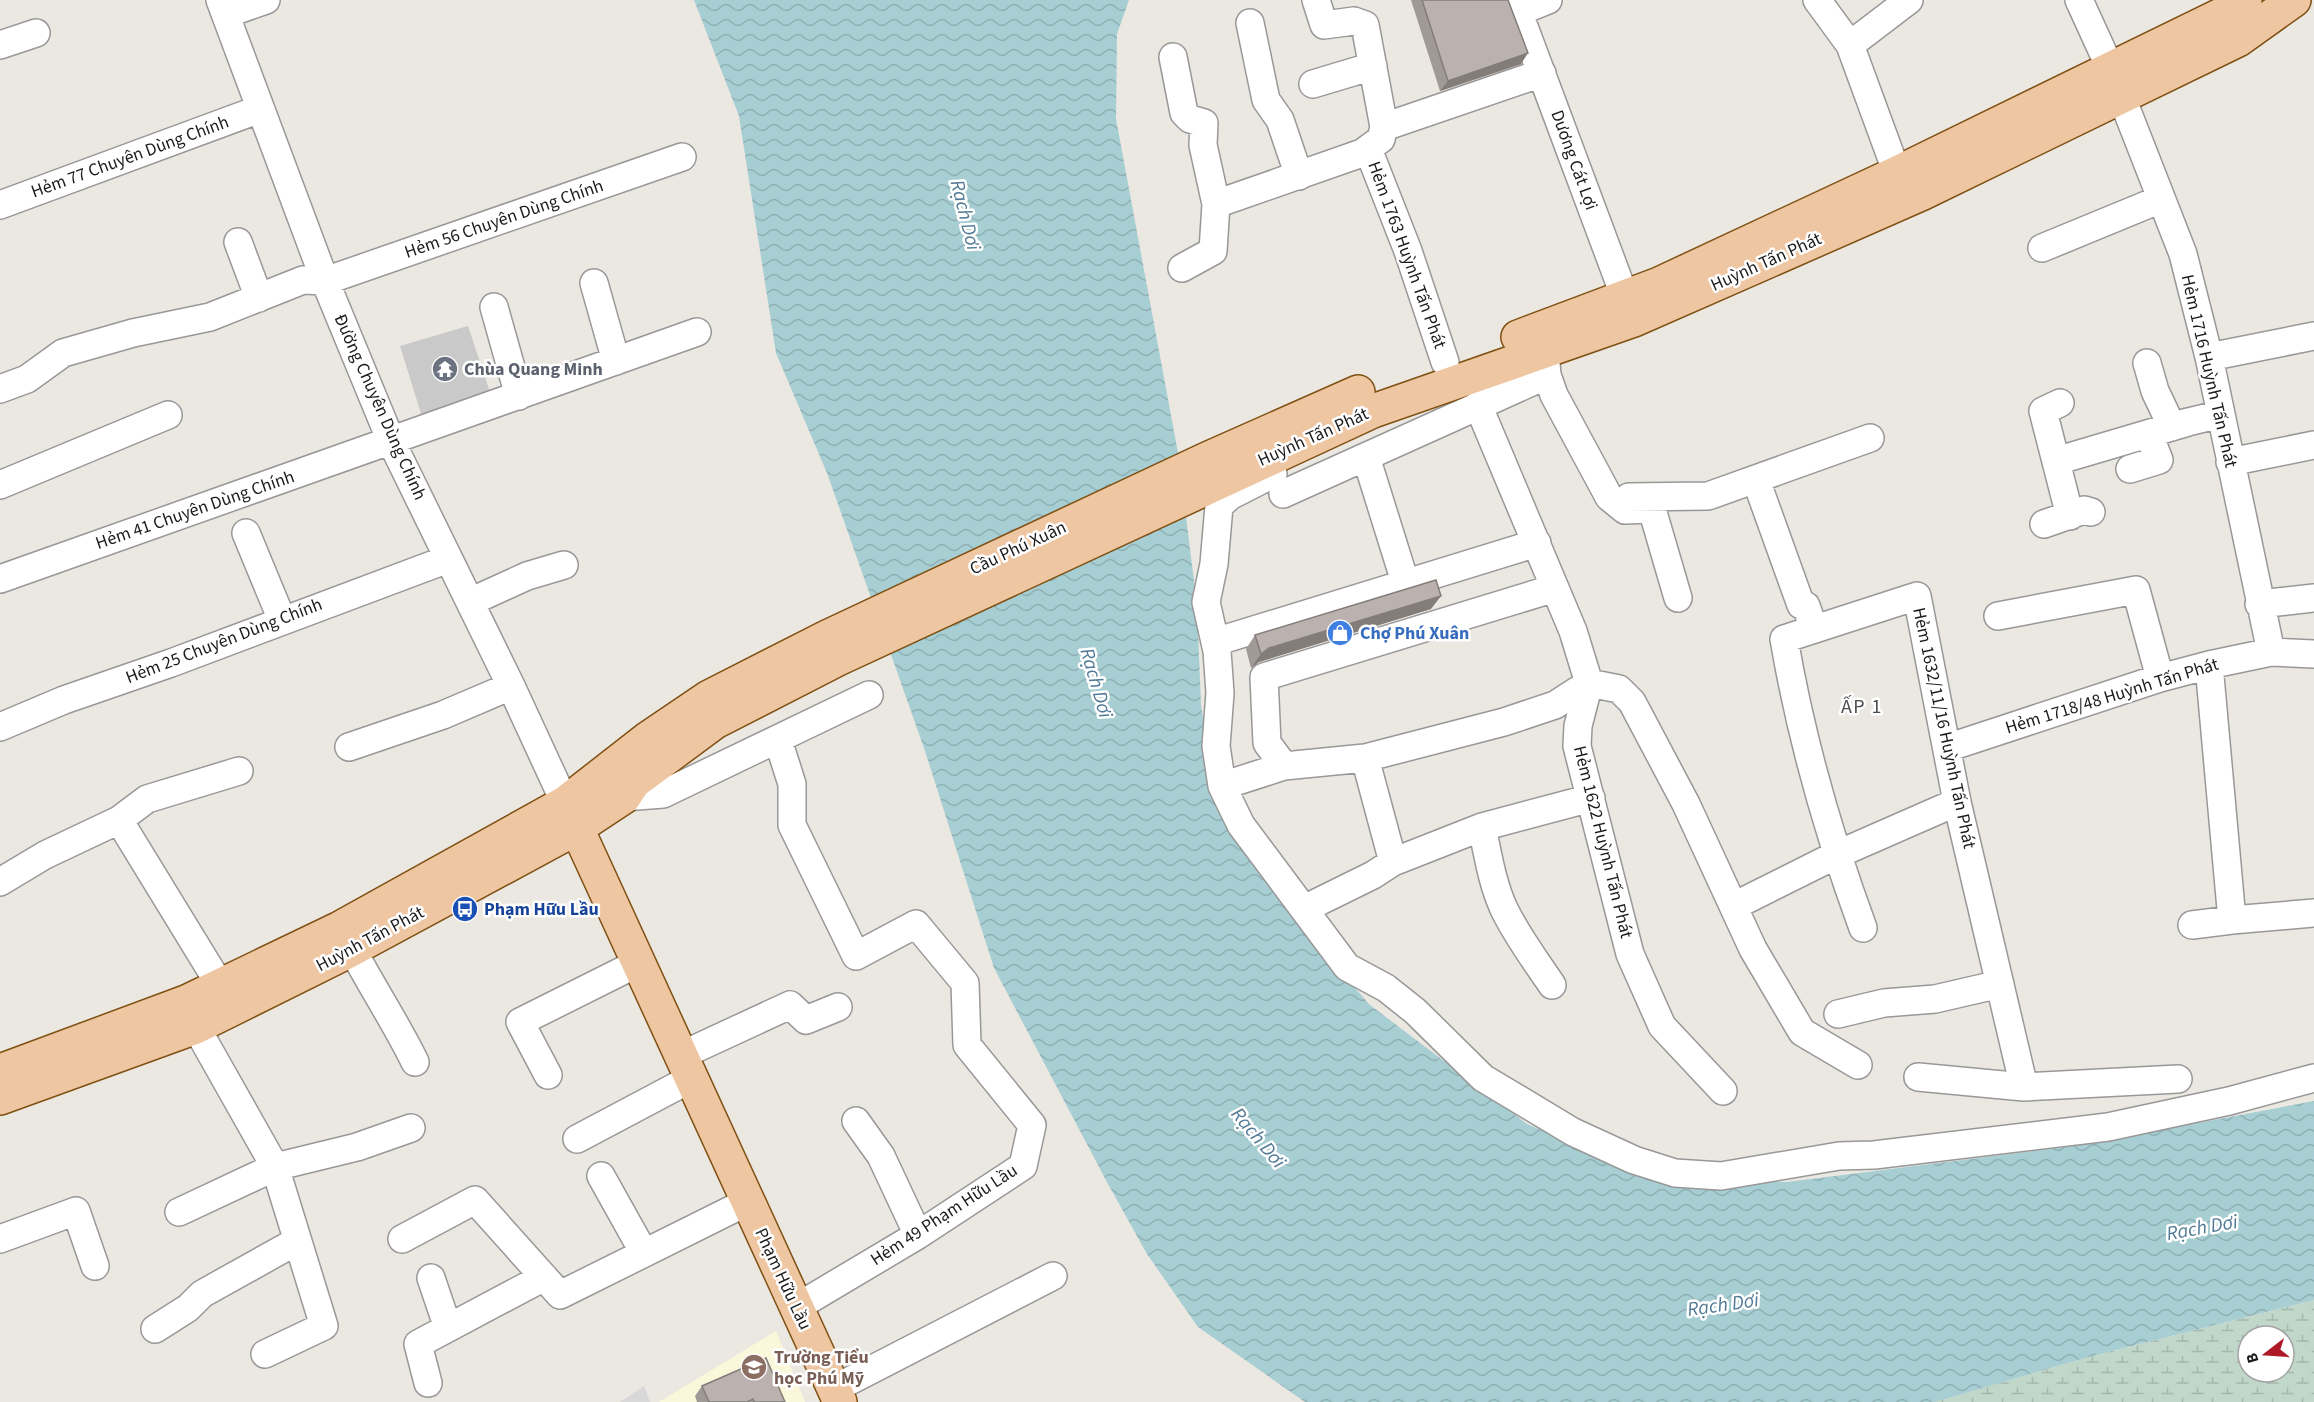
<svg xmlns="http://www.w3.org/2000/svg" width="2314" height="1402" font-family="'Source Sans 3',sans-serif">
	<defs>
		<pattern id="wetland-marsh" width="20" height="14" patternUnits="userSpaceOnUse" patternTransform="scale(1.5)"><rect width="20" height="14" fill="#c0d7ca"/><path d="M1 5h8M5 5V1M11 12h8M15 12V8" fill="none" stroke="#a4b8ad"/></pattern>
		<pattern id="water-waves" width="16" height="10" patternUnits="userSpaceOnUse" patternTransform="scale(1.5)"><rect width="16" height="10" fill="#a7ced3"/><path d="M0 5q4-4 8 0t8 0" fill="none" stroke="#8fb0b5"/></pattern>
	</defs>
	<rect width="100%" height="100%" fill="#ebe7e1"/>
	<path fill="#d9d8d8" d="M 644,1386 L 650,1402 L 620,1402 Z"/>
	<path fill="#faf7db" d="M 776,1331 L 805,1402 L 659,1402 Z"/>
	<path fill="#c9c9c9" d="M 468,326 L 490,392 L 423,420 L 400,346 Z"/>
	<path fill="url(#wetland-marsh)" fill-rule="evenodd" d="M 2314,1300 L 2314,1402 L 1935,1402 L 2092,1356 ZM 2248,1336 L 2284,1336 L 2284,1372 L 2248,1372 Z"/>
	<path fill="url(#water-waves)" d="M 694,0 L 1129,0 L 1117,34 L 1116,119 L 1178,453 L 1197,605 L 1201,705 L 1213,779 L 1303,930 L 1370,1005 L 1527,1124 L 1593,1152 L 1682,1179 L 1787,1182 L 2081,1145 L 2314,1101 L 2314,1300 L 2092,1356 L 1935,1402 L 1305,1402 L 1198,1327 L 1147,1254 L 1108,1184 L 994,968 L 925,751 L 827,473 L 776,353 L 739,116 Z"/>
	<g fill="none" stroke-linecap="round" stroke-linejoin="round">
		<g stroke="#989898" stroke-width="30">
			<path id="minor" d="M 220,0 L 325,281 L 391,441 L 511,686 L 565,803
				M 1316,0 L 1324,25 L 1354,21 L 1365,25 L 1384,127
				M 1514,0 L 1632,316
				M 1817,0 L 1850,45
				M 2079,0 L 2111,70
				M 1518,12 L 1548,0
				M 226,14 L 266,0
				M 1250,23 L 1266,100 L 1280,120 L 1299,176
				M 0,45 L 36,33
				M 1173,57 L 1184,113 L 1190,119 L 1204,123 L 1203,145 L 1216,204 L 1362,153 L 1381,139 L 1384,127 L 1542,73
				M 1313,84 L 1373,66
				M 2122,98 L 2183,254 L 2209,357 L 2271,652
				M 1368,149 L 1408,251 L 1445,362
				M 1897,173 L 1850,45 L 1909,0
				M 0,205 L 260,109
				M 238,242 L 259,298
				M 2042,248 L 2161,199
				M 1182,268 L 1213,251 L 1216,204
				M 594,283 L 616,361
				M 494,307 L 519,396
				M 1545,351 L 1547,375 L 1554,395 L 1609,497 L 1625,510 L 1652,509 L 1678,598
				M 2209,357 L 2314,336
				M 2147,363 L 2155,391 L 2172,427
				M 0,389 L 27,379 L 63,353 L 133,333 L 210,317 L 303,280 L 325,281 L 682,157
				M 2060,403 L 2043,411 L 2070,516
				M 1478,405 L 1573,631 L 1589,683 L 1578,726 L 1577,746 L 1630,954 L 1662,1026 L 1723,1091
				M 1366,457 L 1406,585
				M 2056,461 L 2188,422 L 2221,414
				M 2230,462 L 2314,445
				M 2130,469 L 2159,460 L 2149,434
				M 1273,474 L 1230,496 L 1219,506 L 1214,564 L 1206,602 L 1217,651 L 1220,693 L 1216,746 L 1222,786 L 1241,825 L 1347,967 L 1386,988 L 1415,1011 L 1483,1078 L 1573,1132 L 1634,1160 L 1675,1173 L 1721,1176 L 1839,1156 L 1874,1155 L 2108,1127 L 2229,1101 L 2314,1078
				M 1756,480 L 1801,605 L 1806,606 L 1814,629
				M 0,485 L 168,415
				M 1283,494 L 1547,375
				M 1629,497 L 1708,496 L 1870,438
				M 2044,524 L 2084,510 L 2091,512
				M 246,533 L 282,620
				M 0,579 L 697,332
				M 1555,588 L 1264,677 L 1267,743 L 1284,766 L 1365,758 L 1504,722 L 1555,705 L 1589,683 L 1619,689 L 1632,702 L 1686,804 L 1753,949 L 1802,1032 L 1858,1065
				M 470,602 L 527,576 L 564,565
				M 2259,604 L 2314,598
				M 1998,616 L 2136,590 L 2160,678
				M 1215,642 L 1537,543
				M 2209,665 L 2232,920 L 2314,913
				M 0,727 L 64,700 L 171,663 L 448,559
				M 778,740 L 792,784 L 792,825 L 856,956 L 916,924 L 965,983 L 967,1045 L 1032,1125 L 1023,1166 L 918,1235 L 797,1307
				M 349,747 L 443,715 L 511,686
				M 1947,748 L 2160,678 L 2209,665 L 2271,652 L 2314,654
				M 1365,758 L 1393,862 L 1482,827 L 1591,798
				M 1222,786 L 1284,766
				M 624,797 L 663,794 L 869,695
				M 119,820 L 220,985
				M 1482,827 C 1488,855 1492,883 1504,909 C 1517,936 1535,960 1552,985
				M 0,882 L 45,855 L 119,820 L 147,799 L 239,771
				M 1734,906 L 1836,855 L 1957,802
				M 1304,909 L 1373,875 L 1393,862
				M 2192,925 L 2232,920
				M 1863,928 C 1828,833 1801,738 1784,639 L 1917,596 L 1957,802 L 2024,1087
				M 352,949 C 372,987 396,1023 415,1062
				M 1838,1014 L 1884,1003 L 1935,999 L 2000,984
				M 196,1027 L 275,1167 L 324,1326 L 265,1354
				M 682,1055 L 790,1005 L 806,1020 L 838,1007
				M 548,1075 L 520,1022 L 638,963
				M 1918,1077 L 2024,1087 L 2178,1079
				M 856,1121 L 881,1156 L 918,1235
				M 577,1139 L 692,1078
				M 601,1176 L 644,1253
				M 179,1212 L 275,1167 L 357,1147 L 411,1128
				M 0,1239 L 76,1211 L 95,1266
				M 402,1239 L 475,1200 L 560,1295 L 747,1202
				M 431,1278 L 448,1328
				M 155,1329 L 188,1308 L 202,1294 L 297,1241
				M 428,1383 L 418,1344 L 544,1277
				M 834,1389 L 1053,1276"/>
		</g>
		<g stroke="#7f5012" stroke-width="36">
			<path id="major" d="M 1518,337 L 1659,284 L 1897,173 L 2231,10 L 2245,0
				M 568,809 L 840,1402
				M 0,1071 L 186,1002 L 340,928 L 565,803 L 647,739 L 709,697 L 827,637 L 1209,458 L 1358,392
				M 0,1098 L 196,1027 L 347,952 L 577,828 L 624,797 L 634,782 L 715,722 L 838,659 L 1373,411 L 1634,320 L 1921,194 L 2238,40 L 2294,0"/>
		</g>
		<use href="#minor" stroke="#fff" stroke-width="27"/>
		<use href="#major" stroke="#efc6a2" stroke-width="33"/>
	</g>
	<path fill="#a19996" d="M 1411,0 L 1508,0 L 1521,64 L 1440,91 Z
		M 1431,609 L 1259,662 L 1251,668 L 1246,649 L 1255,635 Z
		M 702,1386 L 785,1402 L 697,1402 L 695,1396 Z"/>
	<path fill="#837d7a" d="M 1528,53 L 1521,64 L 1440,91 L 1448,81 Z
		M 1441,596 L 1431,609 L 1259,662 L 1251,668 L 1261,654 L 1269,648 Z"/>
	<path fill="#bbb2af" stroke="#837d7a" stroke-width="1.5" d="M 1422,0 L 1508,0 L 1528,53 L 1448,81 Z
		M 1436,580 L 1441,596 L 1269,648 L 1261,654 L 1255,635 Z
		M 766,1358 L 785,1402 L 754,1402 L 753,1399 L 747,1402 L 709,1402 L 702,1386 Z"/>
	<defs>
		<g id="temple-disc" transform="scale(1.35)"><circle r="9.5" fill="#6b7280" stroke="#fff"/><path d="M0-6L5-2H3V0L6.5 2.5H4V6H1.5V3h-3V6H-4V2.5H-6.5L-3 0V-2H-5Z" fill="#fff"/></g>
		<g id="shop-disc" transform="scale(1.35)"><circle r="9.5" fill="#3f7fe0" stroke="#fff"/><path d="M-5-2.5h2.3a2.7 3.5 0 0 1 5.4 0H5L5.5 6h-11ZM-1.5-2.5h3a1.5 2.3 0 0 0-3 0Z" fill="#fff"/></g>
		<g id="bus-disc" transform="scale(1.35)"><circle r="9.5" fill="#1a4fb4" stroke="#fff"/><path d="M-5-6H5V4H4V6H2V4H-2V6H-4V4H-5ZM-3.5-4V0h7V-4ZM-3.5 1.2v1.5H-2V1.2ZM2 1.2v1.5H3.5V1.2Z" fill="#fff"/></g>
		<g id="school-disc" transform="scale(1.35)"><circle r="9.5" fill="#8d6e63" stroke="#fff"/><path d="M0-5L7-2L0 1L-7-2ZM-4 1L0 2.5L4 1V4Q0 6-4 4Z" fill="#fff"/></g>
	</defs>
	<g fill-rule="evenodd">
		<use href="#temple-disc" x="445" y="369"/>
		<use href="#shop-disc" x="1340" y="633"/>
		<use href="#bus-disc" x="465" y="909"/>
		<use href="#school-disc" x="754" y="1367"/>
	</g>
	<g text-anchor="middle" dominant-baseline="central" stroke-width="5" stroke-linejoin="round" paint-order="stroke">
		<g font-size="18" fill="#1b1b1b" stroke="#fff">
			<text transform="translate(130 157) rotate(-20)">Hẻm 77 Chuyên Dùng Chính</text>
			<text transform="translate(1574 160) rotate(70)">Dương Cát Lợi</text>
			<text transform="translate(504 219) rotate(-19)">Hẻm 56 Chuyên Dùng Chính</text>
			<text transform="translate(1407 255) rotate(70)">Hẻm 1763 Huỳnh Tấn Phát</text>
			<text transform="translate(1766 262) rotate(-24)">Huỳnh Tấn Phát</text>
			<text transform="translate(2209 371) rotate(77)">Hẻm 1716 Huỳnh Tấn Phát</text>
			<text transform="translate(380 407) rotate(66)">Đường Chuyên Dùng Chính</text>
			<text transform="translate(1313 437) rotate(-24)">Huỳnh Tấn Phát</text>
			<text transform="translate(195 510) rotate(-19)">Hẻm 41 Chuyên Dùng Chính</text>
			<text transform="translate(1018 548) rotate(-25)">Cầu Phú Xuân</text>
			<text transform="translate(224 641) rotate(-21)">Hẻm 25 Chuyên Dùng Chính</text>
			<text transform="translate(2112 696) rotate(-17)">Hẻm 1718/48 Huỳnh Tấn Phát</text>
			<text transform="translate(1944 728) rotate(78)">Hẻm 1632/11/16 Huỳnh Tấn Phát</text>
			<text transform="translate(1603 842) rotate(76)">Hẻm 1622 Huỳnh Tấn Phát</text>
			<text transform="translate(370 939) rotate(-28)">Huỳnh Tấn Phát</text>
			<text transform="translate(944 1215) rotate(-33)">Hẻm 49 Phạm Hữu Lầu</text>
			<text transform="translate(783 1279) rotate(65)">Phạm Hữu Lầu</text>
		</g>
		<g font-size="18" font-weight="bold" fill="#5b616d" stroke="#fff" text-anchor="start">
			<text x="464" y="369">Chùa Quang Minh</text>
		</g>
		<g font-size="18" font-weight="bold" fill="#366cbe" stroke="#fff" text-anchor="start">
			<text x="1360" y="633">Chợ Phú Xuân</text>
		</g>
		<g font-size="18" font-weight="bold" fill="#164399" stroke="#fff" text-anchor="start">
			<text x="484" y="909">Phạm Hữu Lầu</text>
		</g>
		<g font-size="18" font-weight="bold" fill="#785e54" stroke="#fff" text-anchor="start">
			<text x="774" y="1357">Trường Tiểu<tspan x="774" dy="21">học Phú Mỹ</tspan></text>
		</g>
		<g font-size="20" font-style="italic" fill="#517a96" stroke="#fff">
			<text transform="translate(965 215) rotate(76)">Rạch Dơi</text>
			<text transform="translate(1096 683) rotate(74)">Rạch Dơi</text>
			<text transform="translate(1258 1138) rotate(50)">Rạch Dơi</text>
			<text transform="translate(2202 1228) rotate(-10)">Rạch Dơi</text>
			<text transform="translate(1723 1305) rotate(-8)">Rạch Dơi</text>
		</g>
		<g font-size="20" letter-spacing="1.5" fill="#4e4e4e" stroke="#fff">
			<text x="1862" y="707">ẤP 1</text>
		</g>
	</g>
	<g transform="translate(2266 1354) rotate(253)"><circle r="28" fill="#ffffff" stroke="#a4a4a4" stroke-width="1.5"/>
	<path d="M0-4.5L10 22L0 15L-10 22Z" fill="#ad1927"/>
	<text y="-9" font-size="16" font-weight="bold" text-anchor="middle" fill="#1b1b1b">B</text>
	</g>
</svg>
